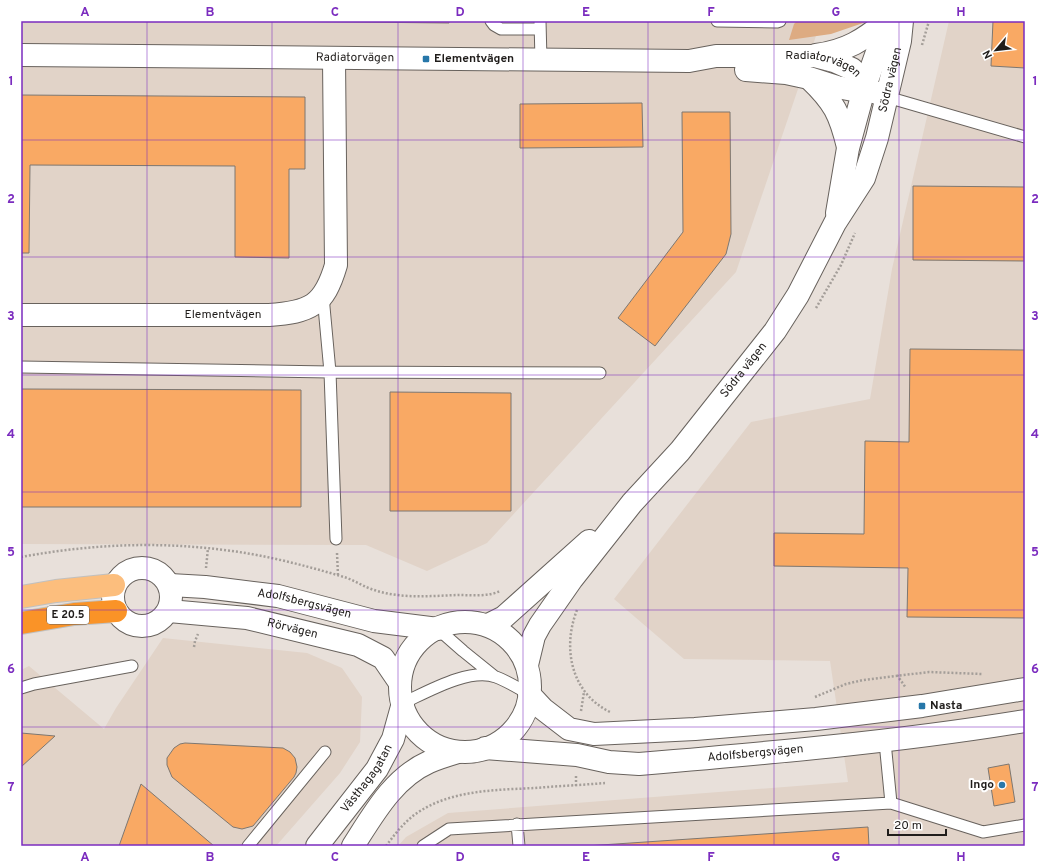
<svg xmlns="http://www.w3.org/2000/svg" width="1046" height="867" font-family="Overpass,sans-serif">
	<rect width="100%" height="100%" fill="#e8e0da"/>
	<path fill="#e1d3c8" d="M 21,21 L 821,21 L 736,272 L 487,543 L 427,571 L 366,545 L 21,544 Z
		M 949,21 L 1025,21 L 1025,846 L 398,846 L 406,837 L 448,813 L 848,782 L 830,661 L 684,659 L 614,599 L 751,422 L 870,399 L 892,269 Z
		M 163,638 L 307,653 L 342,668 L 362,697 L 360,742 L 340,773 L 276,846 L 21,846 L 21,670 L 29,666 L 104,729 L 116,708 Z"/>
	<path fill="#ddab82" d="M 797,21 L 869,21 L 831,34 L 789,40 L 794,24 Z"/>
	<path fill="#f9a964" stroke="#7d7771" d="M 258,21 L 449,21 L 449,23 Z
		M 993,21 L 1025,21 L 1025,68 L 991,66 Z
		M 21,95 L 305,97 L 305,169 L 289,169 L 289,258 L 235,257 L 235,166 L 30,165 L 29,253 L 21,253 Z
		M 642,103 L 643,147 L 520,148 L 520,104 Z
		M 682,112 L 730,112 L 731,234 L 726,254 L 655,346 L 618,318 L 683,232 Z
		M 913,186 L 1025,187 L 1025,261 L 913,260 Z
		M 910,349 L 1025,350 L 1025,618 L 907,617 L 908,568 L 774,566 L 774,533 L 864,534 L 865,441 L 909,442 Z
		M 21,389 L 301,390 L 301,507 L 21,507 Z
		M 390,392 L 511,393 L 511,511 L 390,511 Z
		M 21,733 L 55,736 L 21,767 Z
		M 185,743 L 283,748 L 290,752 L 295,758 L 297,767 L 296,773 L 294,777 L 253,826 L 242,829 L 233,827 L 172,777 L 167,765 L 167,758 L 174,748 L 180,744 Z
		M 1009,764 L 1015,802 L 994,806 L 988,768 Z
		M 141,784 L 214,846 L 119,846 Z
		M 868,827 L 869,846 L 586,846 Z"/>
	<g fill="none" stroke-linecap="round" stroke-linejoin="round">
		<g stroke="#68625d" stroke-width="13">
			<path id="lane" d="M 491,21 L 494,25 L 501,29 L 540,29
				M 540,21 L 541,60
				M 717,21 L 777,22 L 780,21
				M 887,97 L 1025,137
				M 323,296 L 330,372 L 336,539
				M 21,367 L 330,372 L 600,373
				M 438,629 L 463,651 L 494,676
				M 21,688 L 34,684 L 132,666
				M 403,703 C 427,692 470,667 496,677 C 507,681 518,688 529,694
				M 891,803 L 983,832 L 1025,825
				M 517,824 L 519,846
				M 248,846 L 325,752
				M 423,846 L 449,829 L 891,803 L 885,742"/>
		</g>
		<g stroke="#68625d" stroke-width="24">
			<g id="street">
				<path id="s1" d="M 21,315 L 269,315 C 310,312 324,306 336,265 L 334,59"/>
			</g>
		</g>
		<g stroke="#68625d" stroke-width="24">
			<g id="secondary">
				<path id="s2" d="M 21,55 L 689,61 L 716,56 L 815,56 L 834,61 L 852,69 L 859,76 L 864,89"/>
				<path d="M 816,55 C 847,51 863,40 887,21"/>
				<path d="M 746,70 L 786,73 L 809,78 L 837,87 L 853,90 L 864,89 L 877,93"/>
				<path d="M 810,79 C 834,102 840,114 848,147"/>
				<path d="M 837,213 L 848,148 L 864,89 L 888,21"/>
				<circle cx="142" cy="597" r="29"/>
				<path id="s3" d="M 170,585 L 205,587 L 278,596 L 374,621 L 438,629"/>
				<path id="s4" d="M 169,611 L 247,618 L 358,645 L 383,658 L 400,683"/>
				<circle cx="465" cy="687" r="65"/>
				<path d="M 488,625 L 504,617 L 589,541"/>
				<path id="s5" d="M 527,665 L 534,636 L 540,625 L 572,579 L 632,503 L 680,451 L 775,331 L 798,295 L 835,223 L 864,178 L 877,138 L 900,41 L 902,21"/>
				<path d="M 529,694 L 543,709 L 569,729 L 594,734 L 695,729 L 816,719 L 922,706 L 1025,689"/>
				<path id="s6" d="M 485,748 L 577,755 L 609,762 L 639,764 C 768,753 897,742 1025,721"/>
				<path id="s7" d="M 317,846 L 377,769 L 393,739 L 403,703"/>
				<path d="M 353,846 C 373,815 393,778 429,762 C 438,758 448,755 458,752"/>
			</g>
		</g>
		<g stroke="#c1c0bf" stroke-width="24">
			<path id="primary" d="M 21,597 L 56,591 L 114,585"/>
		</g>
		<g stroke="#c1c0bf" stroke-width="24">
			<path id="highway" d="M 21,623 L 74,614 L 116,611"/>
		</g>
		<path stroke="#a49e99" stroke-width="2.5" stroke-dasharray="2 2" stroke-linecap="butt" d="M 922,45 L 929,21
			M 816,308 L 841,265 L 855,233
			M 337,553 L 338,575
			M 21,557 C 92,544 160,541 232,551 C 269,556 307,566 344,577 C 354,580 364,587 374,590 C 401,599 430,596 458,595 C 472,595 488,597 500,591
			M 206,568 L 208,548
			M 577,610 C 562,648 571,693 610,712
			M 194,647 L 195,641 L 198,634
			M 897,675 L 906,688
			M 815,697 L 846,684 L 863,680 L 929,672 L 982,674
			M 581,711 L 584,692
			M 576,786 L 576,776
			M 386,846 C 395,834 404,822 417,813 C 451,790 495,790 535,788 C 558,786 582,785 605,783"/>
		<use href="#lane" stroke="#fff" stroke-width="11"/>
		<use href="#street" stroke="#fff" stroke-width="22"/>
		<use href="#secondary" stroke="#fff" stroke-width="22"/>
		<use href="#primary" stroke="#fcbe7d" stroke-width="22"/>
		<use href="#highway" stroke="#fa9327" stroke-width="22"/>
	</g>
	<path fill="none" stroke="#7b2cbf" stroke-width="1" stroke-opacity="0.55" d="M 147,21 L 147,846M 272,21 L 272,846M 398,21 L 398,846M 523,21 L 523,846M 648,21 L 648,846M 774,21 L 774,846M 899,21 L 899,846M 21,140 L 1025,140M 21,257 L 1025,257M 21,375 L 1025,375M 21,492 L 1025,492M 21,610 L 1025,610M 21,727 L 1025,727"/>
	<g fill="#2777a9" stroke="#fff" stroke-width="1.5">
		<rect x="422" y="55" width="8" height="8" rx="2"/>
		<rect x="918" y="702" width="8" height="8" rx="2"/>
		<circle cx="1002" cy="785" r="4"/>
	</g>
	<g text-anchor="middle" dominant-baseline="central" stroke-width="4" stroke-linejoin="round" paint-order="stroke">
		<rect fill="#fff" stroke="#63615f" stroke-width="1" x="47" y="606" width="42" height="18" rx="3"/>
		<g font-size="11" font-weight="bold" fill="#201d1b">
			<text x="68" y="615">E 20.5</text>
		</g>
		<g font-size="12" fill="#201d1b" stroke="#fff">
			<text stroke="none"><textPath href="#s2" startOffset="334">Radiatorvägen</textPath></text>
			<text stroke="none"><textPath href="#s2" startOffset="804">Radiatorvägen</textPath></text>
			<text stroke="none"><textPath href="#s5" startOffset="698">Södra vägen</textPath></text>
			<text stroke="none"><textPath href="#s1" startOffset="202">Elementvägen</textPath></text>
			<text stroke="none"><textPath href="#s5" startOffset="369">Södra vägen</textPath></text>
			<text stroke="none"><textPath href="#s3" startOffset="136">Adolfsbergsvägen</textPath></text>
			<text stroke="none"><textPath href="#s4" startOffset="125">Rörvägen</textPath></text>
			<text stroke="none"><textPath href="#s6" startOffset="272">Adolfsbergsvägen</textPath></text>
			<text stroke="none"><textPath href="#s7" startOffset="84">Västhagagatan</textPath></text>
		</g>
		<g font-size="12" font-weight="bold" fill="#201d1b" stroke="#fff" text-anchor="start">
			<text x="434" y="59">Elementvägen</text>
			<text x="930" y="706">Nasta</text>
			<text x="994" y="785" text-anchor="end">Ingo</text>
		</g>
	</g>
	<rect width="1046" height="867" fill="none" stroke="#ffffff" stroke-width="44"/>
	<g transform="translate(996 50) rotate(242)" stroke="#ffffff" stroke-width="3" paint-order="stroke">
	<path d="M0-3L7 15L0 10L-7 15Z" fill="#201d1b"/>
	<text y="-6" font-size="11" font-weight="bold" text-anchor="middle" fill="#201d1b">N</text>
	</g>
	<path d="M888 829v6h58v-6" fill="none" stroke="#201d1b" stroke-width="2"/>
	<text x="894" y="829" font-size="12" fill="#201d1b" stroke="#ffffff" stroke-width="3" paint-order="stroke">20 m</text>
	<rect x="22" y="22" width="1002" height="823" fill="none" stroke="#7b2cbf" stroke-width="1.5"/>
	<g font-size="13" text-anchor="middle" font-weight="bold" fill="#7b2cbf">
		<text x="85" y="16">A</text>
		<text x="210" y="16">B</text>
		<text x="335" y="16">C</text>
		<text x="460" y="16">D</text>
		<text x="586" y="16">E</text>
		<text x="711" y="16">F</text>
		<text x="836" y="16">G</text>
		<text x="961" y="16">H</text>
		<text x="11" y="85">1</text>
		<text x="1035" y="85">1</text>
		<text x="11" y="203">2</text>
		<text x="1035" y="203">2</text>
		<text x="11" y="320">3</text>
		<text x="1035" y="320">3</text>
		<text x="11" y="438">4</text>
		<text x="1035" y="438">4</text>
		<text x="11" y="556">5</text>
		<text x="1035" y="556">5</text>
		<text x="11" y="673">6</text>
		<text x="1035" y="673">6</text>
		<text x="11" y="791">7</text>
		<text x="1035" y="791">7</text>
		<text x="85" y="861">A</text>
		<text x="210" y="861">B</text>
		<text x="335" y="861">C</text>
		<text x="460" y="861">D</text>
		<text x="586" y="861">E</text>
		<text x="711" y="861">F</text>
		<text x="836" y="861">G</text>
		<text x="961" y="861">H</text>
	</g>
</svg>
